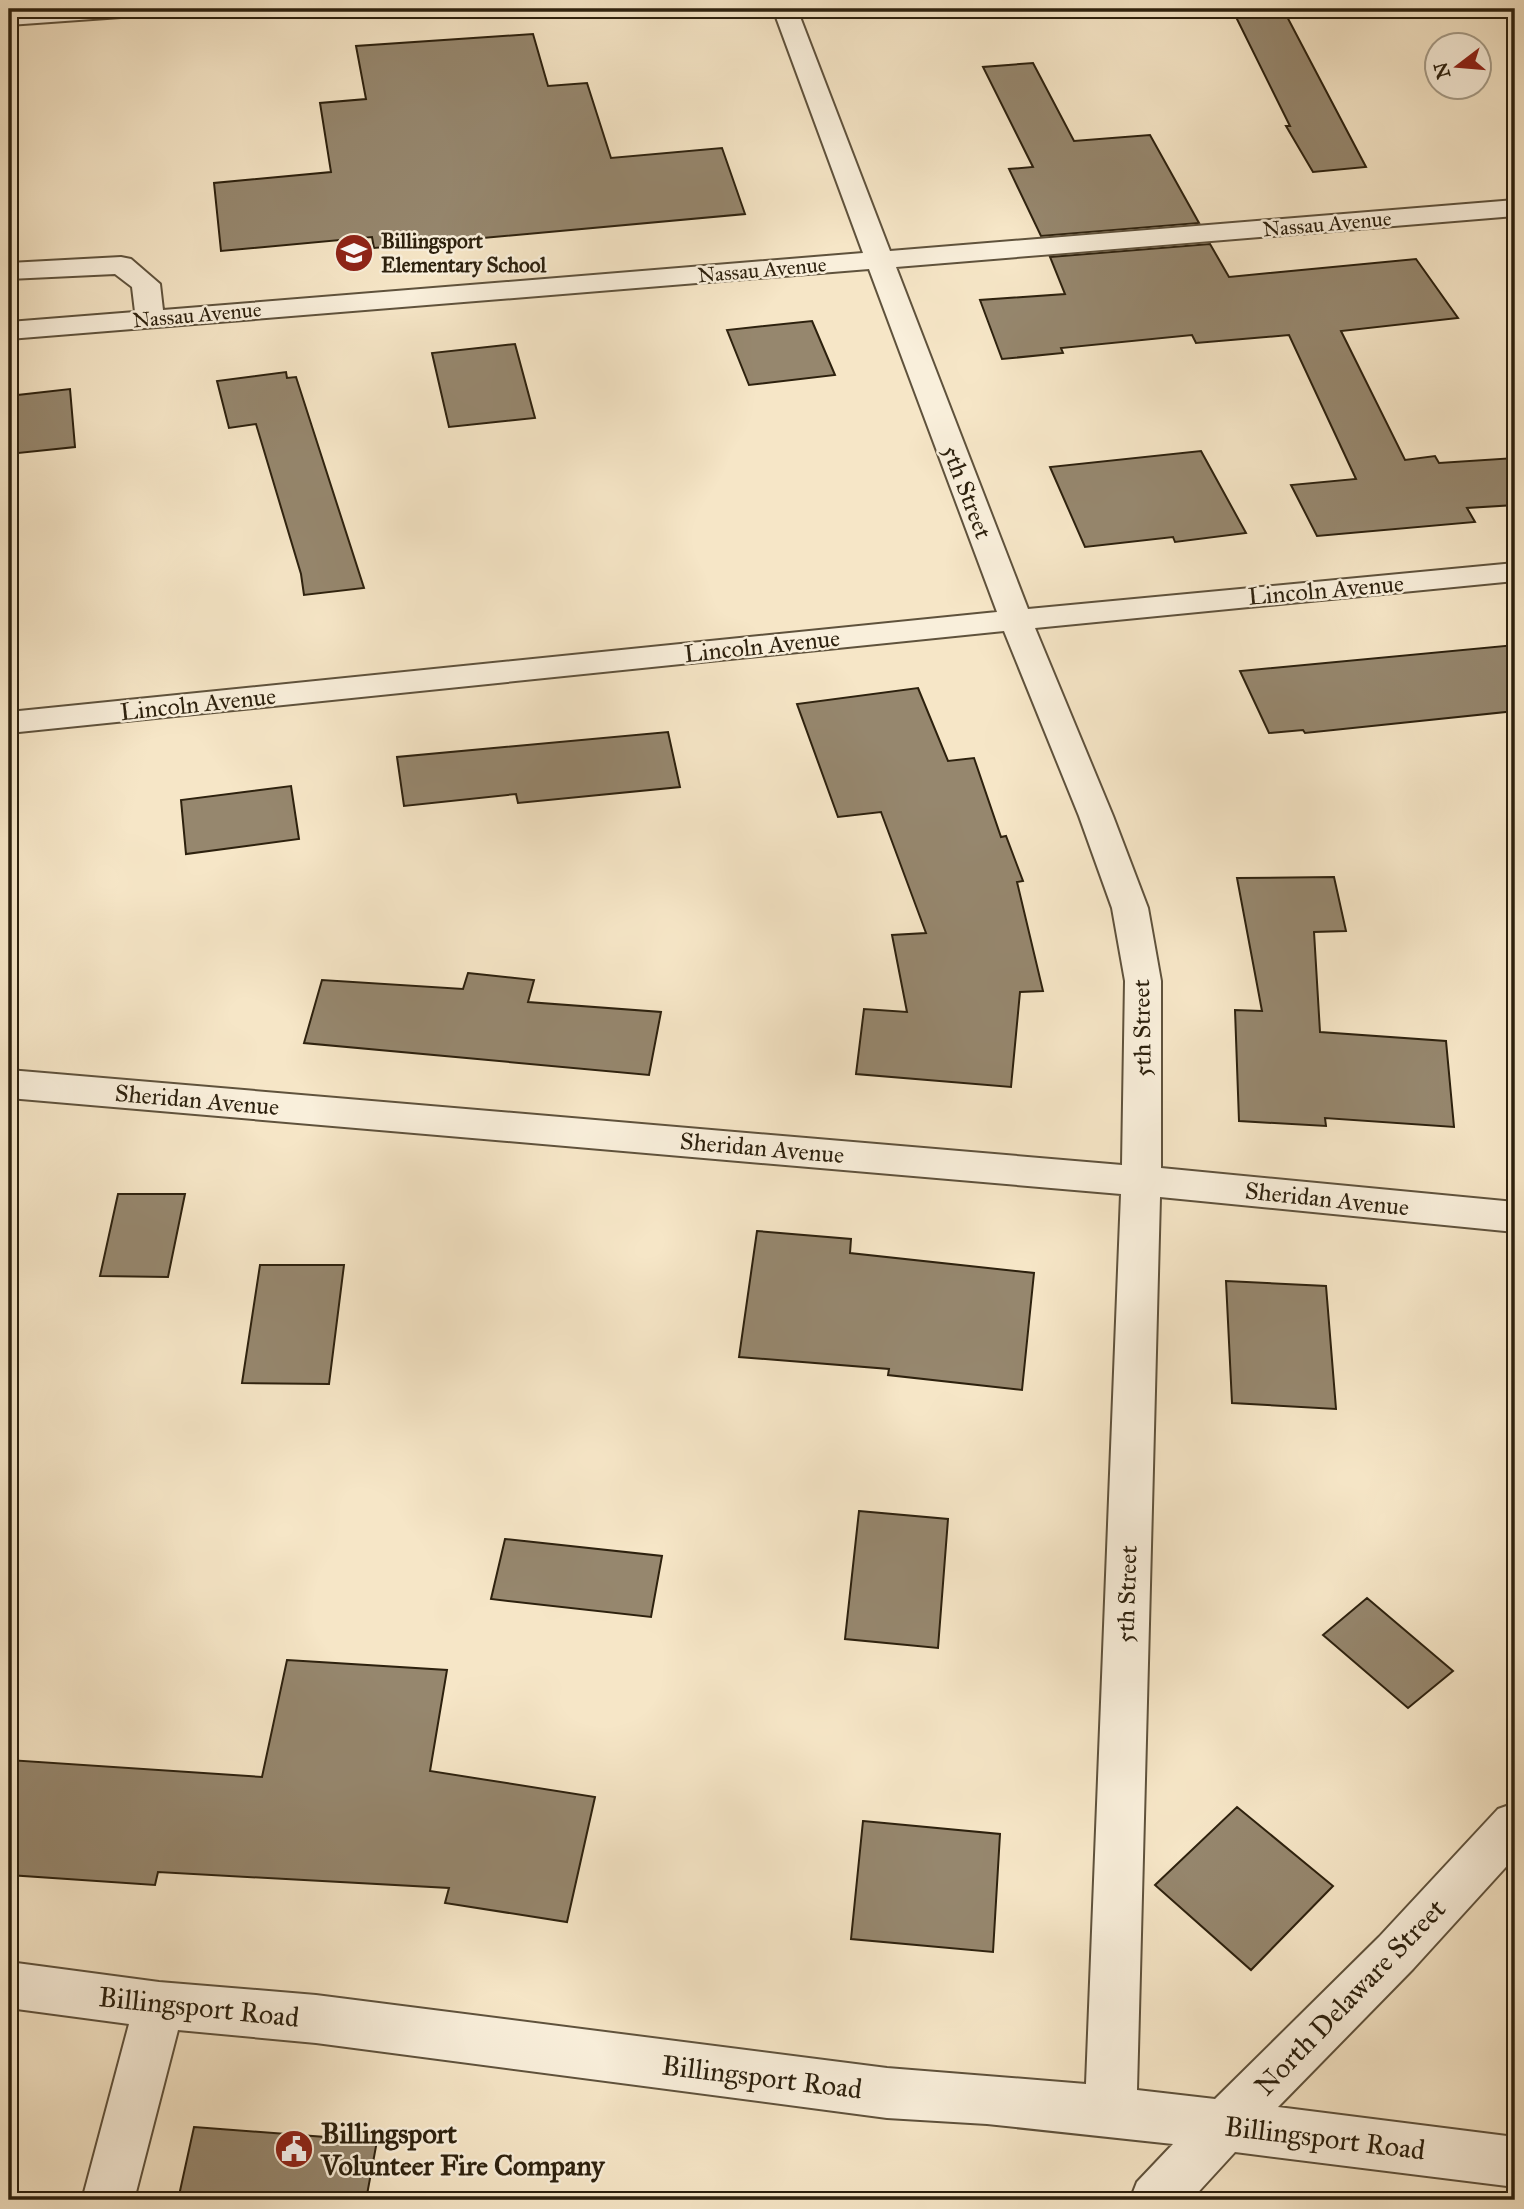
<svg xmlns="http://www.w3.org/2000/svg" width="1524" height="2209" font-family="'IM FELL Great Primer',serif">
	<rect width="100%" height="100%" fill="#f6e6c7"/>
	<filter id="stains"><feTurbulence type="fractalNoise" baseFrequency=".00286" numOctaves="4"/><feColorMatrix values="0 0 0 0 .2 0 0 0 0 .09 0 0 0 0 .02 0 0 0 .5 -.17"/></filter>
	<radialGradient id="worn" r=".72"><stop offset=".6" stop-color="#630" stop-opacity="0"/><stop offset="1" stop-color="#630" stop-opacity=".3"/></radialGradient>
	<path fill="#96876e" stroke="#2d210e" stroke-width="2" d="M 1232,9 L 1283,9 L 1366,167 L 1313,172 L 1286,126 L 1290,126 Z
		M 533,34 L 548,86 L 587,83 L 611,158 L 722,148 L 745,214 L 374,248 L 372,237 L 221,251 L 214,183 L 331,172 L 320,103 L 366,99 L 356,46 Z
		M 1033,63 L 1074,141 L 1150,135 L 1199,223 L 1041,236 L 1009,169 L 1033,167 L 983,67 Z
		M 1210,244 L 1229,277 L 1416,259 L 1458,318 L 1341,331 L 1405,460 L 1435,456 L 1439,463 L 1515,458 L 1515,505 L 1467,508 L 1475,522 L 1317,536 L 1291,485 L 1356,479 L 1289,335 L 1196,343 L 1192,335 L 1061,348 L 1063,353 L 1002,359 L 980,300 L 1065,294 L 1050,257 Z
		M 812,321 L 835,375 L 749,385 L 727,330 Z
		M 515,344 L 535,418 L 449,427 L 432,353 Z
		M 286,372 L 287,378 L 296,377 L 364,588 L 304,595 L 301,574 L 256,424 L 229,428 L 217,381 Z
		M 70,389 L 75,447 L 9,454 L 9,396 Z
		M 1201,451 L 1246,533 L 1175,542 L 1173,537 L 1085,547 L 1050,467 Z
		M 1515,645 L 1515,711 L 1305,733 L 1303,730 L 1269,733 L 1240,671 Z
		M 918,688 L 948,761 L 974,758 L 1001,837 L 1006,836 L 1023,881 L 1017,882 L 1043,991 L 1020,992 L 1011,1087 L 856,1074 L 864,1009 L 907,1012 L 892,935 L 926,933 L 881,812 L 838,817 L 797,704 Z
		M 668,732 L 680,787 L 518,803 L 516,794 L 404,806 L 397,757 Z
		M 291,786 L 299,839 L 186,854 L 181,800 Z
		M 1334,877 L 1346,931 L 1314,932 L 1320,1032 L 1446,1041 L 1454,1127 L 1325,1118 L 1326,1126 L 1239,1121 L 1235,1010 L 1262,1011 L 1237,878 Z
		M 468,973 L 534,980 L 528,1002 L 661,1012 L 649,1075 L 304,1043 L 322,980 L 463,989 Z
		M 118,1194 L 185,1194 L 168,1277 L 100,1276 Z
		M 757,1231 L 851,1239 L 850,1253 L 1034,1273 L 1022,1390 L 888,1375 L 889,1369 L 739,1357 Z
		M 260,1265 L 344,1265 L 329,1384 L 242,1383 Z
		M 1226,1281 L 1326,1286 L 1336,1409 L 1232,1403 Z
		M 859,1511 L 948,1519 L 938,1648 L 845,1639 Z
		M 505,1539 L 662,1556 L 651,1617 L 491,1599 Z
		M 1367,1598 L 1453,1671 L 1408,1708 L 1323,1635 Z
		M 287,1660 L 447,1670 L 430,1771 L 595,1797 L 567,1922 L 445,1903 L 449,1888 L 158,1872 L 155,1885 L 9,1875 L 9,1760 L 262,1777 Z
		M 1237,1807 L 1333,1886 L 1251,1970 L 1155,1885 Z
		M 863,1821 L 1000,1834 L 993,1952 L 851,1939 Z
		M 194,2127 L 377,2141 L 366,2200 L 178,2200 Z"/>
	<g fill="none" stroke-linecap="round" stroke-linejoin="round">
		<g stroke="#5f523c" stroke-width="4">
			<path id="minor" d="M 36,9 L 147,9 L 144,14 L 135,16 L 9,25 L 9,11 Z
				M 773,9 L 797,9 L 890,251 L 1515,200 L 1515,216 L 896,267 L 1028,609 L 1515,563 L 1515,581 L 1035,628 L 1113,816 L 1148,908 L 1161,981 L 1161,1168 L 1515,1202 L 1515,1232 L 1160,1197 L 1137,2090 L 1215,2099 L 1379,1937 L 1498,1809 L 1515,1803 L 1515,1857 L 1413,1969 L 1278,2107 L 1515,2137 L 1515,2187 L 1235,2152 L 1191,2200 L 1130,2200 L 1137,2182 L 1173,2144 L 987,2124 L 887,2118 L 316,2043 L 178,2030 L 134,2200 L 82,2200 L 129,2024 L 9,2008 L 9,1962 L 159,1982 L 316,1995 L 887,2068 L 1086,2084 L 1121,1194 L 9,1098 L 9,1070 L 1122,1165 L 1125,981 L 1112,908 L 1079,816 L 1004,631 L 9,733 L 9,712 L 997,612 L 869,269 L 9,339 L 9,322 L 135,312 L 132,287 L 115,274 L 9,279 L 9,263 L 121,257 L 131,259 L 160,284 L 163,310 L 863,253 Z"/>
		</g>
		<use href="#minor" fill="#f9efdb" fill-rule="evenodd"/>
	</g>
	<defs>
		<g id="school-disc" transform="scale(2.0125)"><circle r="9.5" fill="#8f2418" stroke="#f9efdb"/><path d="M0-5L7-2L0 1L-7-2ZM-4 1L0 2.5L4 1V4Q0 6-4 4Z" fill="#fff"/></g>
		<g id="civic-disc" transform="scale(2.0125)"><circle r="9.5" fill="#8f2418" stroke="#f9efdb"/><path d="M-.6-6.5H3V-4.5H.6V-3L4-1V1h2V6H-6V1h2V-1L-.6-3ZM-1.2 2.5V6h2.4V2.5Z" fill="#fff"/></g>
	</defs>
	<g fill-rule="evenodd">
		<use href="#school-disc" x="354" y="253"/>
		<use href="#civic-disc" x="294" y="2149"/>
	</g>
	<g text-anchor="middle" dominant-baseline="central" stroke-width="5" stroke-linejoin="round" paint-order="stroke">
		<g font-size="21" fill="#2d210e" stroke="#f9efdb">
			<text transform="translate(1327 224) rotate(-5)">Nassau Avenue</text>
			<text transform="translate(762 270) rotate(-5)">Nassau Avenue</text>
			<text transform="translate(197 315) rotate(-5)">Nassau Avenue</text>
		</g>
		<g font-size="21" font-weight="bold" fill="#2d210e" stroke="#f9efdb" text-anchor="start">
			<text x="381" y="241">Billingsport<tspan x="381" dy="24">Elementary School</tspan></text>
		</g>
		<g font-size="24" fill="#2d210e" stroke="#f9efdb">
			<text transform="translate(967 492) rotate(69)">5th Street</text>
			<text transform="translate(1326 590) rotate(-5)">Lincoln Avenue</text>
			<text transform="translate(762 646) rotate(-6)">Lincoln Avenue</text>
			<text transform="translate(198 704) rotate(-6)">Lincoln Avenue</text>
			<text transform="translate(1142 1028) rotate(-91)">5th Street</text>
			<text transform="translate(197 1100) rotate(5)">Sheridan Avenue</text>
			<text transform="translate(762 1148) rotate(5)">Sheridan Avenue</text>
			<text transform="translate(1327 1199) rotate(6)">Sheridan Avenue</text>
			<text transform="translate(1127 1594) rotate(-88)">5th Street</text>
		</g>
		<g font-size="28" fill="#2d210e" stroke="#f9efdb">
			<text transform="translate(1350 1997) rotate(-46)">North Delaware Street</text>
			<text transform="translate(199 2007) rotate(6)">Billingsport Road</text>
			<text transform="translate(762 2077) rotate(7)">Billingsport Road</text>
			<text transform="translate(1325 2138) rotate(7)">Billingsport Road</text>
		</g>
		<g font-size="28" font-weight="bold" fill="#2d210e" stroke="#f9efdb" text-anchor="start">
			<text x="321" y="2133">Billingsport<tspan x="321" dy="32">Volunteer Fire Company</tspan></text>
		</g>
	</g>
	<rect width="1524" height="2209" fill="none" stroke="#f6e6c7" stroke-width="35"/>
	<rect x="10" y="10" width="1503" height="2188" fill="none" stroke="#2d210e" stroke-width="3.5"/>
	<rect x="18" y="18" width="1489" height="2174" fill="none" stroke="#2d210e" stroke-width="2"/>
	<g transform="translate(1458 66) rotate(254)"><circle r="33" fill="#f9efdb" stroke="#a79d89" stroke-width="2"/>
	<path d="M0-5L12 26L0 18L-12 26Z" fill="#8f2418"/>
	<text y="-10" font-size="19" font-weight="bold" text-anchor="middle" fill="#2d210e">N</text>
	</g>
	<rect width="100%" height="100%" filter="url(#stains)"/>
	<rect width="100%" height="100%" fill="url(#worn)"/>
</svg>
